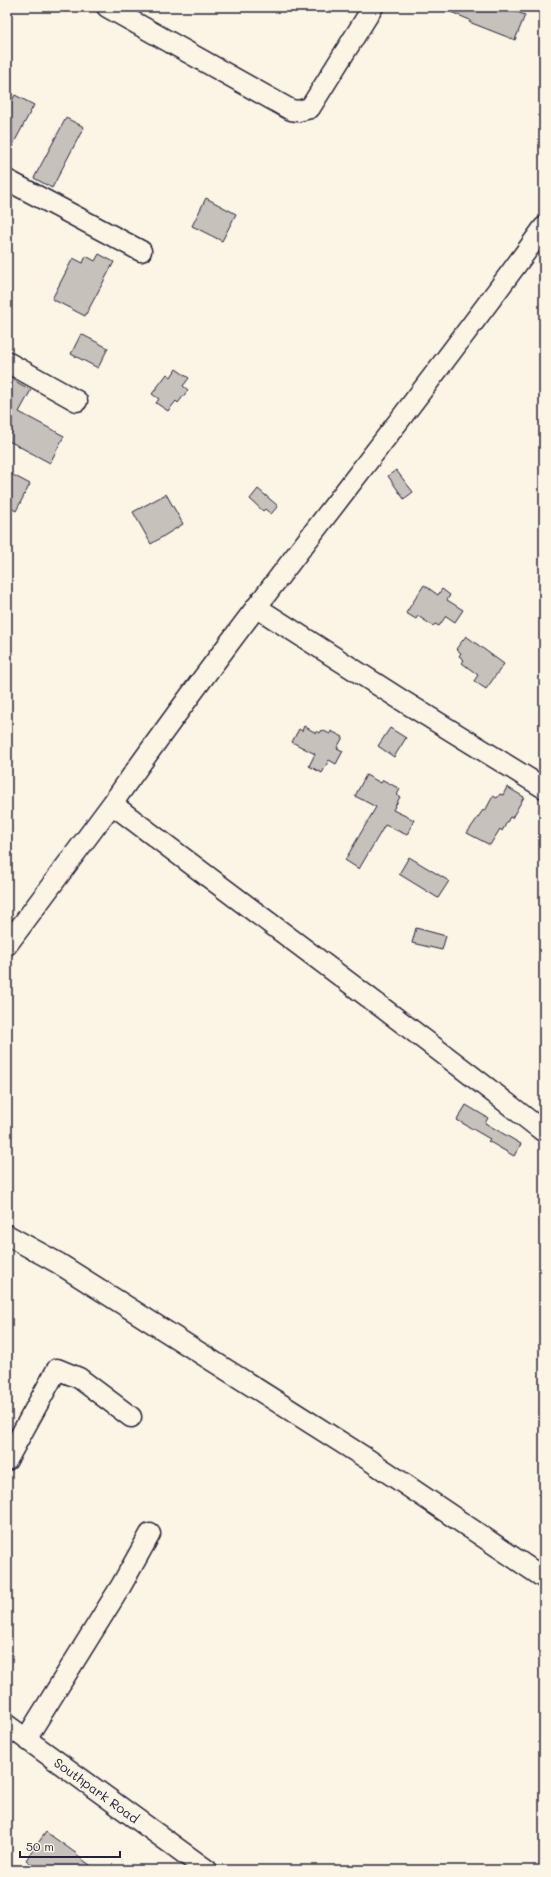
<svg xmlns="http://www.w3.org/2000/svg" width="551" height="1877" font-family="Mali,sans-serif">
	<rect width="100%" height="100%" fill="#fcf5e5"/>
	<filter id="ink" filterUnits="userSpaceOnUse"><feTurbulence type="fractalNoise" baseFrequency=".025" numOctaves="2"/><feDisplacementMap in="SourceGraphic" scale="8" xChannelSelector="R" yChannelSelector="G"/><feConvolveMatrix kernelMatrix="1 2 1 2 8 2 1 2 1" color-interpolation-filters="sRGB"/></filter>
	<g filter="url(#ink)">
		<path fill="#c6c1bb" stroke="#22223b" d="M 439,7 L 505,7 L 525,15 L 515,40 L 469,22 L 470,20 Z
			M 15,95 L 34,105 L 7,156 L 7,110 Z
			M 66,118 L 84,127 L 52,188 L 34,178 Z
			M 206,198 L 236,214 L 222,241 L 192,226 Z
			M 99,254 L 114,262 L 85,316 L 52,299 L 73,258 L 83,263 L 86,256 L 95,261 Z
			M 81,334 L 108,348 L 98,368 L 71,354 Z
			M 176,369 L 189,378 L 183,386 L 188,390 L 178,403 L 176,401 L 168,411 L 156,403 L 159,399 L 152,394 L 167,374 L 171,377 Z
			M 13,380 L 31,390 L 19,412 L 64,436 L 50,463 L 7,440 L 7,391 Z
			M 396,470 L 413,492 L 404,499 L 388,476 Z
			M 11,474 L 30,484 L 16,511 L 7,506 L 7,482 Z
			M 258,489 L 278,506 L 271,514 L 265,509 L 263,511 L 250,499 Z
			M 166,494 L 183,524 L 151,544 L 133,512 Z
			M 424,585 L 438,595 L 442,589 L 450,595 L 447,600 L 463,610 L 455,622 L 446,616 L 439,626 L 435,624 L 433,626 L 418,616 L 416,619 L 406,613 Z
			M 466,636 L 504,664 L 486,689 L 474,681 L 478,675 L 462,663 L 464,660 L 459,656 L 461,653 L 456,649 Z
			M 304,726 L 316,733 L 317,731 L 320,733 L 322,730 L 330,734 L 331,731 L 343,737 L 337,748 L 343,751 L 336,764 L 329,760 L 322,773 L 309,766 L 315,754 L 292,742 L 299,729 L 302,731 Z
			M 390,728 L 406,738 L 394,757 L 378,746 Z
			M 366,775 L 381,783 L 383,780 L 400,789 L 397,795 L 400,797 L 393,810 L 414,820 L 407,835 L 385,825 L 359,869 L 345,860 L 376,807 L 355,796 Z
			M 507,787 L 524,797 L 512,818 L 510,817 L 502,831 L 500,829 L 490,845 L 467,833 L 483,810 L 485,811 L 493,796 L 497,798 L 500,794 L 503,795 Z
			M 409,857 L 449,881 L 438,898 L 399,874 Z
			M 416,928 L 446,936 L 442,950 L 412,943 Z
			M 466,1105 L 488,1118 L 485,1123 L 521,1144 L 514,1156 L 488,1141 L 490,1139 L 457,1120 Z
			M 46,1832 L 77,1854 L 76,1855 L 97,1870 L 39,1870 L 26,1860 Z"/>
		<g fill="none" stroke-linecap="round" stroke-linejoin="round">
			<g stroke="#22223b" stroke-width="23">
				<path id="minor" d="M 107,7 L 291,110 L 298,111 L 310,108 L 373,7
					M 7,180 L 141,251
					M 544,227 C 403,422 250,607 112,804 C 256,914 402,1020 544,1132
					M 7,362 L 77,401
					M 256,607 L 403,701 L 544,788
					M 7,945 L 112,804
					M 7,1235 L 58,1263 L 369,1460 L 544,1578
					M 7,1460 L 57,1369 L 79,1378 L 131,1417
					M 7,1725 L 207,1870
					M 26,1739 L 121,1586 L 150,1534"/>
			</g>
			<use href="#minor" stroke="#fcf5e5" stroke-width="20"/>
		</g>
	</g>
	<g text-anchor="middle" dominant-baseline="central" stroke-width="3" stroke-linejoin="round" paint-order="stroke">
		<g font-size="13" fill="#22223b" stroke="#fcf5e5">
			<text transform="translate(97 1790) rotate(36)">Southpark Road</text>
		</g>
	</g>
	<rect width="551" height="1877" fill="none" stroke="#fcf5e5" stroke-width="24"/>
	<rect x="12" y="12" width="527" height="1853" fill="none" stroke="#22223b" stroke-width="1.5" filter="url(#ink)"/>
	<path d="M20 1851v6h100v-6" fill="none" stroke="#22223b" stroke-width="2"/>
	<text x="26" y="1851" font-size="12" fill="#22223b" stroke="#fcf5e5" stroke-width="3" paint-order="stroke">50 m</text>
</svg>
